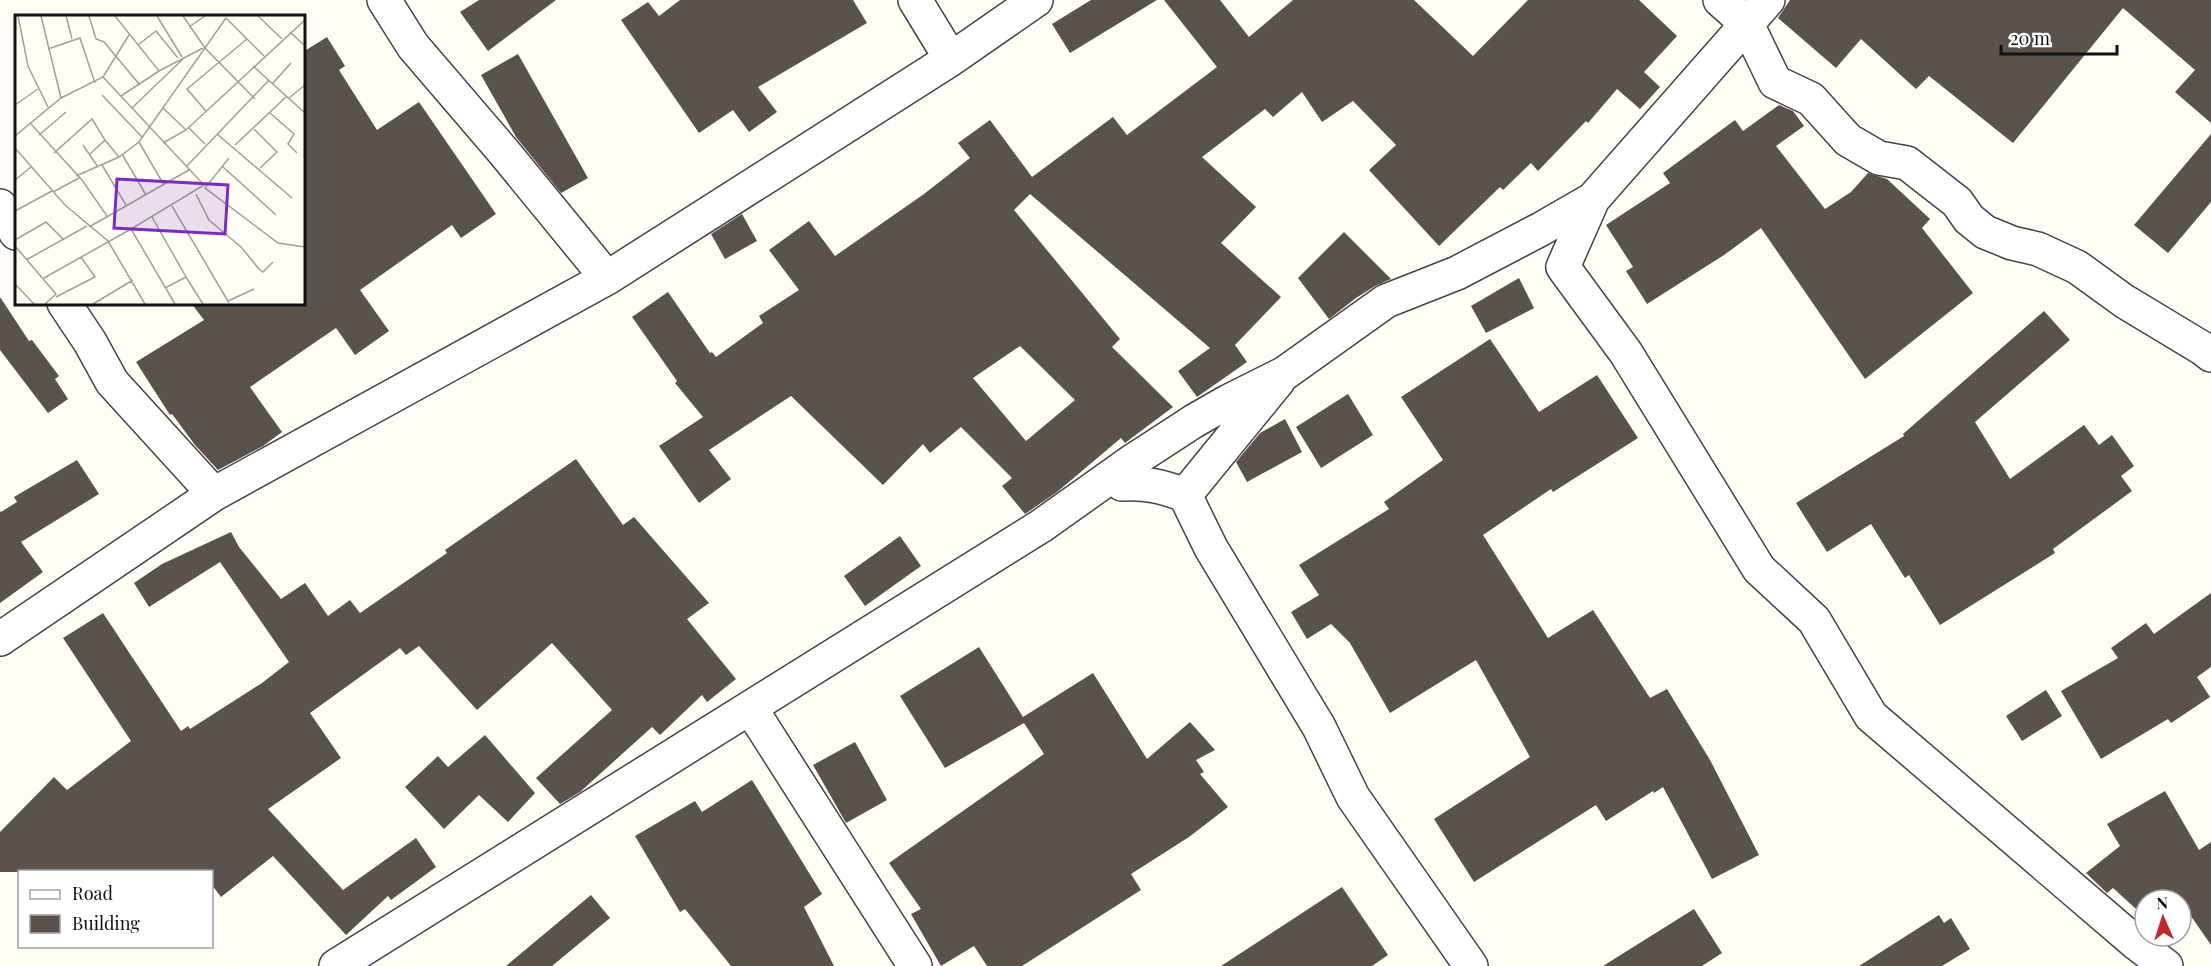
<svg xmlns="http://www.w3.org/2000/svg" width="2211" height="966" font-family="'Playfair Display',serif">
	<rect width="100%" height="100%" fill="#fffdf5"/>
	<path fill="#5a524d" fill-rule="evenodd" d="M 479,0 L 556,0 L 488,51 L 460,12 Z
		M 680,0 L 853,0 L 867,23 L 758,87 L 777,112 L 749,132 L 733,110 L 699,133 L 621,20 L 648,2 L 659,16 Z
		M 1091,0 L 1157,0 L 1070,53 L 1052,24 Z
		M 1164,0 L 1220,0 L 1249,37 L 1293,0 L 1414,0 L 1473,56 L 1528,0 L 1639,0 L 1677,36 L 1644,72 L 1660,87 L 1640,109 L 1617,89 L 1588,123 L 1586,121 L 1538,171 L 1531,163 L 1503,190 L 1500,187 L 1439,246 L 1369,170 L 1396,145 L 1353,101 L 1322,122 L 1302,92 L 1273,117 L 1265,109 L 1202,157 L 1256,207 L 1221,243 L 1281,297 L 1235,345 L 1247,362 L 1197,397 L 1178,371 L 1210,348 L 1030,194 L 1014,210 L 1120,339 L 1112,347 L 1173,407 L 1125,443 L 1121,438 L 1057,492 L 1025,514 L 1002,486 L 1012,478 L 961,427 L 930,453 L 923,444 L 883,485 L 791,396 L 709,450 L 731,479 L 699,503 L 659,446 L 703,417 L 675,383 L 677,381 L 632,317 L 668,292 L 710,353 L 712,352 L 716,357 L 763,323 L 759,316 L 799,290 L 769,250 L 809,221 L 835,256 L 924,194 L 970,158 L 958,143 L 990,120 L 1032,177 L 1113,117 L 1127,135 L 1217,67 ZM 1020,346 L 1075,400 L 1026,441 L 973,378 Z
		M 1790,0 L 2211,0 L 2211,123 L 2175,92 L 2195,70 L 2123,8 L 2013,143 L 1929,76 L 1916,89 L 1861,39 L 1836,68 L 1778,18 Z
		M 327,37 L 345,66 L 339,70 L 377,130 L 419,102 L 496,214 L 461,238 L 452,225 L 360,290 L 389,331 L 355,355 L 336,328 L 250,387 L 282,432 L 263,446 L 218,470 L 195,445 L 172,414 L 170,415 L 136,362 L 204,320 L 191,303 L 303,303 L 303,52 Z
		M 518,54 L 588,178 L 561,193 L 516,137 L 481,75 Z
		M 1779,105 L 1793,111 L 1804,126 L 1776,146 L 1825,209 L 1851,192 L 1868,173 L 1887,179 L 1930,219 L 1922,228 L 1973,293 L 1865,379 L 1761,228 L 1724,255 L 1647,304 L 1626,271 L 1633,267 L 1606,225 L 1670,183 L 1663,173 L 1735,120 L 1743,131 Z
		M 2211,134 L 2211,202 L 2168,253 L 2134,225 Z
		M 742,214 L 757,241 L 725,259 L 711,234 Z
		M 1344,232 L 1391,279 L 1375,286 L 1356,298 L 1329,319 L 1298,278 Z
		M 1519,278 L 1534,308 L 1486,333 L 1471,306 Z
		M 0,297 L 29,341 L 32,340 L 59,376 L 55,379 L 68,399 L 48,413 L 0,350 Z
		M 2044,311 L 2070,340 L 1975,422 L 2010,479 L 2084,425 L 2099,445 L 2112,435 L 2134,466 L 2121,476 L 2132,491 L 2053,549 L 2055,553 L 1940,625 L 1909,575 L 1905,578 L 1871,524 L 1827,552 L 1796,503 L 1904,436 L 1903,434 Z
		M 1490,339 L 1539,412 L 1597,375 L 1638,438 L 1553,492 L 1551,489 L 1483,535 L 1548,638 L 1593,610 L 1650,698 L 1667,689 L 1710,760 L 1759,855 L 1712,879 L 1663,787 L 1654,793 L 1653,791 L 1606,821 L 1596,805 L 1474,882 L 1434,819 L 1530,757 L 1476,660 L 1390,713 L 1350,643 L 1331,624 L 1307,639 L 1291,612 L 1319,595 L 1299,565 L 1389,509 L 1384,502 L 1443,460 L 1401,397 Z
		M 1348,394 L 1373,435 L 1321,468 L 1296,427 Z
		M 1285,419 L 1302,452 L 1247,482 L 1236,462 L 1260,433 Z
		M 576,459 L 623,525 L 634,517 L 709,603 L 687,619 L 736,679 L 707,702 L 702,695 L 660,735 L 652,727 L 580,792 L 560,804 L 536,778 L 612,710 L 552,643 L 477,710 L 419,646 L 406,655 L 400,648 L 310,713 L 341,758 L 268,809 L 343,890 L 416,838 L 436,867 L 391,900 L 388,896 L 346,935 L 273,856 L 221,897 L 212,885 L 212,872 L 0,872 L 0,832 L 54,777 L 67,790 L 131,741 L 63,638 L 103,613 L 181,731 L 188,726 L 190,729 L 262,683 L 289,662 L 220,562 L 149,607 L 134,583 L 162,564 L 231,532 L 239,547 L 281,599 L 305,583 L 328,616 L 350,600 L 360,613 L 447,553 L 445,550 Z
		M 77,460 L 99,494 L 21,542 L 43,572 L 0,603 L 0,511 L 1,512 L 17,502 L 14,497 Z
		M 900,536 L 921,566 L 865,606 L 844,576 Z
		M 2211,593 L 2211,667 L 2197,677 L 2210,697 L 2171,723 L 2168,719 L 2101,759 L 2061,691 L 2118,658 L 2111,648 L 2146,623 L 2154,634 Z
		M 979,647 L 1023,717 L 1093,673 L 1147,759 L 1190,722 L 1215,750 L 1196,760 L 1204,772 L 1200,774 L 1228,807 L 1189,837 L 1131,874 L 1141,890 L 1022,966 L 987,966 L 974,946 L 941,966 L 911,914 L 921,909 L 889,863 L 1044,754 L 1024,723 L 945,768 L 900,696 Z
		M 2046,690 L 2062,716 L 2022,741 L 2006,716 Z
		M 485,735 L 535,793 L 508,822 L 479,795 L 444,829 L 405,787 L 438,756 L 448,767 Z
		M 855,742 L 887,800 L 846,823 L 813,765 Z
		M 752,780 L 822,894 L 804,907 L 834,966 L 731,966 L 685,909 L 680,912 L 635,836 L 695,801 L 702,812 Z
		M 2165,791 L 2199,850 L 2211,842 L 2211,945 L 2186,909 L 2181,912 L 2181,900 L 2145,900 L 2145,917 L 2113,888 L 2107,893 L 2086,873 L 2120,846 L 2107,824 Z
		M 1342,887 L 1388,955 L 1372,966 L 1221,966 Z
		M 591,895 L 610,918 L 552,966 L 506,966 Z
		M 1694,909 L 1722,953 L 1702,966 L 1603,966 Z
		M 1939,915 L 1944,923 L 1951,918 L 1970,949 L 1942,966 L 1859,966 Z"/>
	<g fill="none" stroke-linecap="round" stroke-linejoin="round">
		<g stroke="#444" stroke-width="36">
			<path id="street" d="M 384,0 L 413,46 L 503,151 L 607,278
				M 915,0 L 951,59
				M 1768,0 L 1747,24 L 1775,82 L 1811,99 L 1848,140 L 1879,158 L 1907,163 L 1957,202 L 1969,219 L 1985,232 L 2012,243 L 2038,249 L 2077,267 L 2124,301 L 2202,348 L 2211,355
				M 1593,199 L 1563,267 L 1626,353 L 1759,569 L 1814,620 L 1871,716 L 2136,943 L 2166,966
				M 0,206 L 16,233
				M 64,303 L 90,342 L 112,382 L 214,494
				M 1134,461 L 1122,484 C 1147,483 1161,486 1185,495 L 1211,548 L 1319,727 L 1353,797 L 1471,966
				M 1185,495 L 1278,381
				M 0,639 L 214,494 L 607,278 L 951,59 L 1036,0
				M 751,709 L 915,966
				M 336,966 L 1041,526 L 1134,460 L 1194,421 L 1229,401 L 1285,373 L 1386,301 L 1457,273 L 1541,229 L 1593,199 L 1747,24 L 1720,0"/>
		</g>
		<use href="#street" stroke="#fff" stroke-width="33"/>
	</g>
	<g transform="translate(15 15)">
		<rect width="290" height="290" fill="#fffdf5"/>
		<path fill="none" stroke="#a09f9a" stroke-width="1.5" d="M 3,1 L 13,51 L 33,92M 26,1 L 46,83M 51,1 L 57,24M 74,1 L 81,24 L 89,27 L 125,70M 100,1 L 144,56 L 106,81M 142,1 L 167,42M 168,1 L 190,33 L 240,84M 243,1 L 267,24M 211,3 L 249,41M 174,12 L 190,1M 275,17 L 290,31M 123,30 L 141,16 L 163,43M 33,34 L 65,23 L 80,68M 238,51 L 290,98M 144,56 L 188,33M 88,62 L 189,170 L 116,214 L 160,289M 258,68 L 276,48M 87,80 L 127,122M 274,83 L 290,70M 0,90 L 23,74M 117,93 L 170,42M 148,93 L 171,115M 191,96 L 172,74 L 232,24M 255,98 L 279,119 L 273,129 L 282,138M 16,109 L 67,165 L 92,201M 174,113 L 190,129M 239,114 L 262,137 L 245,153M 202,119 L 277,183M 24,120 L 51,97M 0,121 L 46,83 L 88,62 L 114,20M 90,125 L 104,142M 124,127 L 149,170M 148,128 L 171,115 L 290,5M 68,130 L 83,152M 220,130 L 272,81M 0,133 L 50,190 L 93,226 L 130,289M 39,138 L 77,104 L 90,125 L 75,139M 107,139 L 131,180M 214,143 L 190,173 L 263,228 L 290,232M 87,150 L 111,190M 207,151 L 261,200M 171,152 L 254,65M 61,161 L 104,142 L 124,127 L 211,3M 0,165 L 16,152M 38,177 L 64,163M 181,179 L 194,205 L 227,233 L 244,254 L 248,257 L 258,247M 157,191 L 214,288M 0,196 L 37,176M 137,202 L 171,262M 74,212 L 174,155M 0,225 L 31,207 L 49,225M 0,231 L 41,279 L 30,289M 11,245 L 72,211M 29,263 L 116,214M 0,269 L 19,289M 150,273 L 171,262 L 188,289M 41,282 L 80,262 L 66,242M 213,286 L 239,274M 78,289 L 118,265"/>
		<path fill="#7b2cbf" fill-opacity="0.15" stroke="#7b2cbf" stroke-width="3" d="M 102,164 L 213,170 L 210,219 L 99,213 Z"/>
		<rect width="290" height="290" fill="none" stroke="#111" stroke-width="3"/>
	</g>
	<rect x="18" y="870" width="195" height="78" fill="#ffffff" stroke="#a0a0a0" stroke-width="1.5"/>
	<rect x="30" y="890" width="30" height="9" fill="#ffffff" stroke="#a0a0a0" stroke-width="1.5"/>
	<text x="72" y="900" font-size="18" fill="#111111">Road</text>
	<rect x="30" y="915" width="30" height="18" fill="#5a524d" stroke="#a0a0a0" stroke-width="1.5"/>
	<text x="72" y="930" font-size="18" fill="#111111">Building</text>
	<g transform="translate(2163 918) rotate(357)"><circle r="28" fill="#ffffff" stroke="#a0a0a0" stroke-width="1.5"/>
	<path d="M0-4.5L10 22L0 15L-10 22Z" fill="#c4262e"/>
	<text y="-9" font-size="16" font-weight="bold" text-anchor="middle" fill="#111111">N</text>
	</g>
	<path d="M2001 45v9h116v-9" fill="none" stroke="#111111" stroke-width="3"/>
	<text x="2010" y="45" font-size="18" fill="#111111" stroke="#ffffff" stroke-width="4.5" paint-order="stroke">20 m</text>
</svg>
